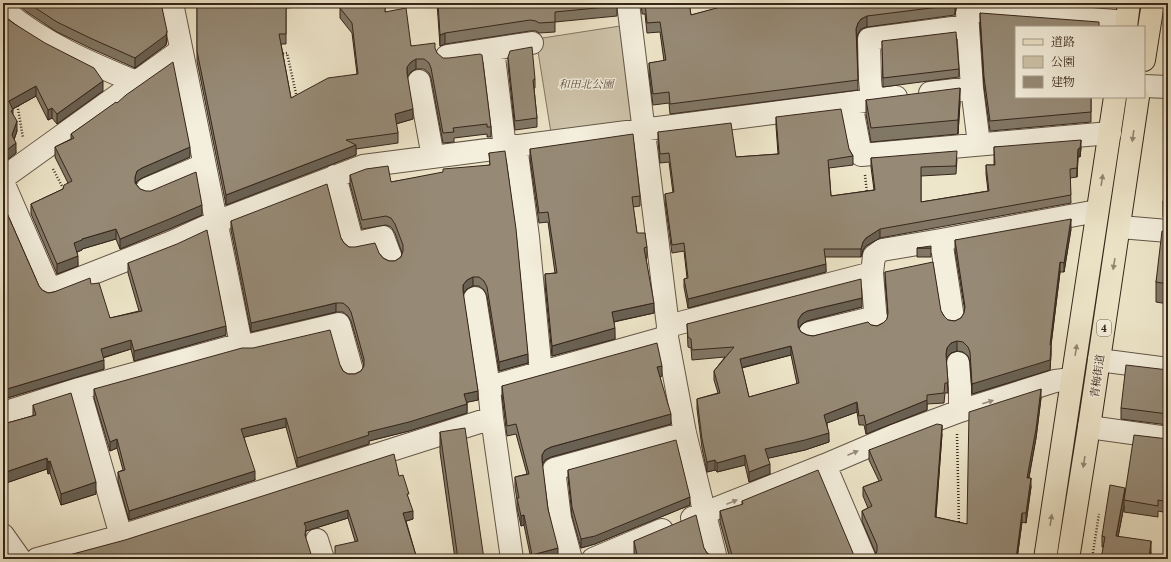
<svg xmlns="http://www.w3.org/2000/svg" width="1171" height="562" font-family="'Libre Caslon Text','Noto Serif JP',serif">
	<rect width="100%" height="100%" fill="#eee6ca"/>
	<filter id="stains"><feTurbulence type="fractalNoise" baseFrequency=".005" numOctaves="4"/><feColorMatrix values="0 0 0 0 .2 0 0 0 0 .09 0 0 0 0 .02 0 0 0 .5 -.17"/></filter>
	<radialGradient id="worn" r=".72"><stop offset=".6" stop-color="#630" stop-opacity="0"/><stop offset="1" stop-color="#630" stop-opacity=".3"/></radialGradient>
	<path fill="#cfc5ac" stroke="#827664" d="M 620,26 L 633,123 L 551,133 L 536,39 Z"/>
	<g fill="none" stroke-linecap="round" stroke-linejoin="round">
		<g stroke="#645647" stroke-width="24">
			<path id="minor" d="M 172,3 L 241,344
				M 628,3 L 668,326 L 667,337 L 685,433 L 716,559
				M 3,8 L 5,11 C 43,43 90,63 136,82
				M 967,10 L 1010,12 L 1126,22
				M 967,12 L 972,88 L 979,144
				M 493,49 L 505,148
				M 447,56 L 532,43
				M 419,81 L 433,157
				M 1144,86 L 1168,87
				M 930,93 L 972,88
				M 872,100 L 870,80 L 869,39 L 968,26
				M 851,103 L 861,155 L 1110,133
				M 516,146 L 528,237 L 541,373
				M 335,176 L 353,244 L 383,237 L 391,258
				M 3,178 L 181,50
				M 3,182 L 50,290 L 172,242 L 216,222 L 363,166 L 896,97
				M 147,189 L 204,165
				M 1120,227 L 1168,231
				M 941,240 L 953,318
				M 475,298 L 489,387
				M 876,323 L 872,273 L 874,256 L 882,250 L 941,240 L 1097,211
				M 668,326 L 872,273
				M 810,333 L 876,317
				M 1099,360 L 1168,369
				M 958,363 L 960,387 L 960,411
				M 79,389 L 121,536
				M 3,413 L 79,389 L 241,344 L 250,345 L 339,324 L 352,371
				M 1089,427 L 1168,438
				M 825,465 L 865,559
				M 692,518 L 825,465 L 893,436 L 960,411 L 1055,381 L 1072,379
				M 3,535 L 20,559
				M 317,540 L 323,559
				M 37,559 L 121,536 L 492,418
				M 512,559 L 492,418 L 489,387 L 667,337
				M 571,559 L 560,518 L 554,469 L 685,433
				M 593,559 L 662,530"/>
		</g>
		<g stroke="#36261b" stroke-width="24">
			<path id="major" d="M 1126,27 L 1129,3
				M 1144,60 L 1153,3
				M 1045,559 L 1115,97
				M 1068,559 L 1089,427 L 1138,97"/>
		</g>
		<path stroke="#36261b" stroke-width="2.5" stroke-dasharray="1 2" stroke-linecap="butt" d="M 280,54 L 287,53 L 297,98
			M 17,103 L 23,138
			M 53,169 L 63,188
			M 865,175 L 867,193
			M 957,434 L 959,525
			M 1092,559 L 1099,514"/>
		<use href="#minor" stroke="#f4efdd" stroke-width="22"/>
		<use href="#major" stroke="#eee6ca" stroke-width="22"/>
	</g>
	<path fill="#817765" stroke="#36261b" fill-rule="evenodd" d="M 16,3 L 161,3 L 167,41 L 166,45 L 135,68 L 90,48 L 57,32 L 27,12 Z
		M 197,3 L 385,3 L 385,12 L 411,46 L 435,49 L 437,53 L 491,127 L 491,137 L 487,137 L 487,134 L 454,138 L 454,142 L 443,143 L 431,78 L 429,73 L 424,69 L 416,69 L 411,72 L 407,77 L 413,119 L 396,124 L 398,133 L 398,143 L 356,149 L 356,155 L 226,205 L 197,61 ZM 340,4 L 340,18 L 352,33 L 357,74 L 291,98 L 281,44 L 286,44 L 286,8 Z
		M 437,3 L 617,3 L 617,16 L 555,22 L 555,32 L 539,33 L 536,31 L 530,31 L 445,44 L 440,46 Z
		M 641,3 L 689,3 L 691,15 L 722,7 L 722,3 L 957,3 L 955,15 L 867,27 L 861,29 L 858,34 L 857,38 L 858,90 L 670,114 L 669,103 L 653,105 L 649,73 L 649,63 L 664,61 L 660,32 L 647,33 L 645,14 L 642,14 Z
		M 1051,3 L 1103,3 L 1102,7 Z
		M 980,13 L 1016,27 L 1091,97 L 1091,122 L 990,131 L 984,87 L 980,23 Z
		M 3,15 L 103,91 L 57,124 L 52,118 L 48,120 L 36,96 L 13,109 L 13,115 L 17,131 L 14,140 L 16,153 L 3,163 Z
		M 882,41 L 959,69 L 959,77 L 883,87 Z
		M 508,57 L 535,79 L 535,88 L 534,88 L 537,118 L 537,127 L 515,130 L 508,66 Z
		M 1168,96 L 1168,138 L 1165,138 L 1165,124 Z
		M 866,100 L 960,102 L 958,134 L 871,142 L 866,114 Z
		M 117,103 L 190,157 L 142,178 L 137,181 L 136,184 L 140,189 L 202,215 L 167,230 L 120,249 L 116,239 L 82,249 L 82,250 L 77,252 L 78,266 L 57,274 L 31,214 L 31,204 L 63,189 L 68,183 L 55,157 L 55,147 L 71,139 L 71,134 Z
		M 776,117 L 849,149 L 853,156 L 853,165 L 829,168 L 831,196 L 874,190 L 871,167 L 871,158 L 957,159 L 956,174 L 921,176 L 921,202 L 988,191 L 986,174 L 986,165 L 994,165 L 994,147 L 1081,148 L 1080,157 L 1078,157 L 1077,177 L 1070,178 L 1071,203 L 880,238 L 866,246 L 863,250 L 861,257 L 825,257 L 826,272 L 688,308 L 684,287 L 684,279 L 687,278 L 684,251 L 672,253 L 665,202 L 665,194 L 673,193 L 669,162 L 660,163 L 658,141 L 658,132 L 736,157 L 778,154 L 776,126 Z
		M 530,149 L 640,196 L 640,206 L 633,207 L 637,233 L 647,247 L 647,258 L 646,258 L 654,313 L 614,322 L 615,339 L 552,356 L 545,285 L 545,274 L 555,273 L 548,222 L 539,223 L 530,159 Z
		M 489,153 L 528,363 L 499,371 L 487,296 L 484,290 L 479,286 L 473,286 L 467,289 L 463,294 L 478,400 L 467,402 L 467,413 L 409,431 L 369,441 L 369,444 L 297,467 L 286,427 L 244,437 L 255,480 L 129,520 L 118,481 L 118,472 L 123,470 L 117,448 L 110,451 L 94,398 L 94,389 L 340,365 L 343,371 L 348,374 L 355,374 L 361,371 L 364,366 L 351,321 L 348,316 L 343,312 L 336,312 L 251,332 L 231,230 L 231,221 L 341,238 L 344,243 L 349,247 L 379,253 L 383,258 L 389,261 L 395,261 L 401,257 L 402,253 L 395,233 L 391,227 L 386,225 L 362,229 L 350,184 L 350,175 L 391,182 L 490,165 Z
		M 1168,167 L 1168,217 L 1163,217 L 1163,203 Z
		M 3,204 L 39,286 L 42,290 L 48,293 L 54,292 L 91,284 L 110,318 L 139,311 L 128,273 L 128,263 L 226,335 L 134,361 L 131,349 L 103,358 L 104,369 L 7,398 L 3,376 Z
		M 1071,229 L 1064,272 L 1060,272 L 1051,345 L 1051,354 L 1050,370 L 972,394 L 970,362 L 968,356 L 963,352 L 957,351 L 951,353 L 947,357 L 946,361 L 948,393 L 945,393 L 944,403 L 927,404 L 927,410 L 866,434 L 864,425 L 859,425 L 857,412 L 827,423 L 829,442 L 805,450 L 768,458 L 770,474 L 749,482 L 745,465 L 717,472 L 715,470 L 707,472 L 702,448 L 697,409 L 697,399 L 718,393 L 714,380 L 714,371 L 725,357 L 692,360 L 691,348 L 688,347 L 687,324 L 862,307 L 807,321 L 802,324 L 799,328 L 801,332 L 807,335 L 813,336 L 871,325 L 877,326 L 883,323 L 887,319 L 888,315 L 885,281 L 885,272 L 941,311 L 944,316 L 948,320 L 955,321 L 961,318 L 964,313 L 965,312 L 955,250 L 955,240 ZM 791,355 L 797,384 L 749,397 L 742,368 Z
		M 1168,232 L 1168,304 L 1156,302 L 1156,282 Z
		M 917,248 L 931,248 L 931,257 L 917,257 Z
		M 1166,370 L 1168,370 L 1168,425 L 1121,419 L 1121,408 Z
		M 662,376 L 660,377 L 671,424 L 551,457 L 545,460 L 542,465 L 548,509 L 558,558 L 555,559 L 531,559 L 524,525 L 521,526 L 517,508 L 517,500 L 515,487 L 515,477 L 527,474 L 516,434 L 507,436 L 502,396 L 502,386 Z
		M 1041,398 L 1036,438 L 1029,478 L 1031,487 L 1026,523 L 1022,522 L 1017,559 L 875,559 L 876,554 L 862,521 L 862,511 L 868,508 L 863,496 L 863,487 L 879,481 L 869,460 L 869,450 L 942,434 L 936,517 L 967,524 Z
		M 33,405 L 96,494 L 61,505 L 50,473 L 48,474 L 47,469 L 3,484 L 3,414 L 7,423 L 33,416 Z
		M 440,432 L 484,559 L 455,559 L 440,452 Z
		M 1166,439 L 1168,439 L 1168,513 L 1158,511 L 1158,517 L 1124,512 L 1124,506 L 1118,537 L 1151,552 L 1150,559 L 1101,559 L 1104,547 L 1102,547 L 1102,536 L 1125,493 Z
		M 568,470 L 690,505 L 595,544 L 581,548 L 572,516 L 568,478 Z
		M 399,476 L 409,500 L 413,519 L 406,521 L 417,559 L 355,541 L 348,518 L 306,531 L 54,559 Z
		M 742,501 L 853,559 L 730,559 L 720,522 L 720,511 L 742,505 Z
		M 634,541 L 704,548 L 707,553 L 715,559 L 635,559 L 634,556 Z"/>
	<path fill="#696153" stroke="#36261b" d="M 955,3 L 957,3 L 955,15 Z
		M 867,16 L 867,27 L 861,29 L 858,34 L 856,39 L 856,29 L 858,23 L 861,19 Z
		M 167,31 L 166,45 L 135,68 L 135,58 Z
		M 445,33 L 445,44 L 440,46 L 440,35 Z
		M 416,59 L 416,69 L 411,72 L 407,77 L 407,83 L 407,67 L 411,62 Z
		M 103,81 L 103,91 L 57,124 L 57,114 Z
		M 36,86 L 36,96 L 9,111 L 9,101 Z
		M 960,88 L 960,102 L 958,134 L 958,120 Z
		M 52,108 L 52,118 L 48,120 L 48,110 Z
		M 413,109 L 413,119 L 395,124 L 395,114 Z
		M 17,121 L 17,131 L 12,145 L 12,135 Z
		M 1081,140 L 1081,148 L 1080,157 L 1080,148 Z
		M 16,143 L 16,153 L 3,163 L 3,153 Z
		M 356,145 L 356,155 L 226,205 L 226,195 Z
		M 190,147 L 190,157 L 142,178 L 137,181 L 135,187 L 135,177 L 137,171 L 142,168 Z
		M 1078,149 L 1078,157 L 1077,177 L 1077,168 Z
		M 202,205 L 202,215 L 167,230 L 120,249 L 120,239 Z
		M 1071,219 L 1071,229 L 1064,272 L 1064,263 Z
		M 116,229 L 116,239 L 82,249 L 82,250 L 74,253 L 74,243 L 82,239 Z
		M 880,229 L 880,238 L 866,246 L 863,250 L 861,257 L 861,249 L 863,242 L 866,238 Z
		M 78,256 L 78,266 L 57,274 L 57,264 Z
		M 1060,262 L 1060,272 L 1051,345 L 1051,354 L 1050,370 L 972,394 L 972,384 L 1050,345 Z
		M 826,264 L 826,272 L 688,308 L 688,299 Z
		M 473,277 L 473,286 L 467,289 L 463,294 L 463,285 L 467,280 Z
		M 862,298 L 862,307 L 807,321 L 802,324 L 798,329 L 798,320 L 802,314 L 807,311 Z
		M 336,303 L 336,312 L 251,332 L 251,323 Z
		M 654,303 L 654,313 L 612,322 L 612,312 Z
		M 226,326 L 226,335 L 134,361 L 134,351 Z
		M 615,328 L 615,339 L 552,356 L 552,346 Z
		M 131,340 L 131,349 L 101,358 L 101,349 Z
		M 957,341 L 957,351 L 951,353 L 947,357 L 946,364 L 946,354 L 947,348 L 951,343 Z
		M 791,346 L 791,355 L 740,368 L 740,359 Z
		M 528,354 L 528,363 L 499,371 L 499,362 Z
		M 104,360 L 104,369 L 7,398 L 7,389 Z
		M 662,366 L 662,376 L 657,378 L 657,367 Z
		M 1041,389 L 1041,398 L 1036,438 L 1027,487 L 1027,478 Z
		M 478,391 L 478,400 L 464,403 L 464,394 Z
		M 927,400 L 927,410 L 866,434 L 866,425 Z
		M 857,402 L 857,412 L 824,424 L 824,415 Z
		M 467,404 L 467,413 L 409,431 L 369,441 L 369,444 L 297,467 L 297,458 L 368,432 Z
		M 671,414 L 671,424 L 551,457 L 545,460 L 542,465 L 542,455 L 545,450 L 551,447 Z
		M 286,418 L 286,427 L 241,438 L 241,429 Z
		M 942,425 L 942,434 L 935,527 L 935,517 Z
		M 829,433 L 829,442 L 805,450 L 765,459 L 765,449 Z
		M 117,439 L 117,448 L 110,451 L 110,442 Z
		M 745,455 L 745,465 L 717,472 L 717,463 Z
		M 47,458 L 47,469 L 3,484 L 3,473 Z
		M 715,460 L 715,470 L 707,472 L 707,462 Z
		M 50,461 L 50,473 L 48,474 L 48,462 Z
		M 770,464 L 770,474 L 749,482 L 749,472 Z
		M 255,471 L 255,480 L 129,520 L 129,511 Z
		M 1031,478 L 1031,487 L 1026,523 L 1026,513 Z
		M 96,482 L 96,494 L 61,505 L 61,494 Z
		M 1125,488 L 1125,499 L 1124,500 L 1124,506 L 1116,547 L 1116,536 Z
		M 690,497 L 690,505 L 595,544 L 581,548 L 581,539 Z
		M 348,510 L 348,518 L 306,531 L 305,544 L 304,523 Z
		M 413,511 L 413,519 L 403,522 L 403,513 Z
		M 1022,513 L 1022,522 L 1017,559 L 1016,559 Z
		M 524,515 L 524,525 L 521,526 L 521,516 Z
		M 1151,541 L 1151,552 L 1150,559 L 1149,559 Z
		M 558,548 L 558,558 L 555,559 L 532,559 L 532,555 Z"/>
	<path fill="#968a76" stroke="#36261b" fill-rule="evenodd" d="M 28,3 L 161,3 L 167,31 L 166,35 L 135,58 L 90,38 L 57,22 Z
		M 197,3 L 286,3 L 286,34 L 279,34 L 291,98 L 328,78 L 358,74 L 352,23 L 340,8 L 340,3 L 385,3 L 385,12 L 406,8 L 411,46 L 435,43 L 435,48 L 437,53 L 443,58 L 449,58 L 480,54 L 482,55 L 491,127 L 487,127 L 487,124 L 453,128 L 454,132 L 443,133 L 431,68 L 429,63 L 424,59 L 416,59 L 411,62 L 407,67 L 407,73 L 413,109 L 395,114 L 398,133 L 346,140 L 356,145 L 226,195 L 197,51 Z
		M 438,3 L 617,3 L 617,6 L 555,12 L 555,22 L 539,23 L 536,21 L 530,20 L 445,33 L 440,35 Z
		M 642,3 L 689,3 L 691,15 L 724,6 L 723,3 L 955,3 L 955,5 L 867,16 L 861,19 L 858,23 L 856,29 L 858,80 L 670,104 L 669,92 L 653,94 L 649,63 L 666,60 L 660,22 L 647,23 L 645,3 L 642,4 Z
		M 980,13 L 1099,22 L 1099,27 L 1016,27 L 1016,97 L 1091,97 L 1091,112 L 990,121 L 984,77 Z
		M 3,15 L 13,23 L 45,43 L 94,68 L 103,81 L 57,114 L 52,108 L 48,110 L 36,86 L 9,101 L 13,110 L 11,111 L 17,121 L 12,135 L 16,143 L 3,153 Z
		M 956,32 L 959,69 L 883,78 L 882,41 Z
		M 532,47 L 535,79 L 533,80 L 537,118 L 515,121 L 508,57 L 510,51 Z
		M 173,62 L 190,147 L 142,168 L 137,171 L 135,177 L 135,183 L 140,189 L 146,191 L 151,191 L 196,172 L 202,205 L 167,220 L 120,239 L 116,229 L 82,239 L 82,240 L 74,243 L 78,256 L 57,264 L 31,204 L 63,189 L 64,185 L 72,181 L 55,147 L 74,138 L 71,134 L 116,102 L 117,103 L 126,95 Z
		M 960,88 L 958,120 L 871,128 L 866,100 Z
		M 1168,96 L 1168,124 L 1165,124 Z
		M 841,109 L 849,149 L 853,156 L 828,160 L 831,196 L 875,190 L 871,158 L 957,151 L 956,166 L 921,167 L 921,202 L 989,191 L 986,165 L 995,165 L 994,147 L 1081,140 L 1080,148 L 1078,149 L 1077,168 L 1070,169 L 1071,195 L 880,229 L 866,238 L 863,242 L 861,249 L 824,249 L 826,264 L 688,299 L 684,279 L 688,278 L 684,243 L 672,245 L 665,194 L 674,192 L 669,153 L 660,154 L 658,132 L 731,123 L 736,157 L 779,154 L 776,117 Z
		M 633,134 L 640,196 L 632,197 L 637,233 L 645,233 L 647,247 L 644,248 L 654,303 L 612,312 L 615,328 L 552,346 L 545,274 L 557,273 L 548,212 L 539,213 L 530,149 Z
		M 505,151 L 516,229 L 528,354 L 499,362 L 487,287 L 484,281 L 479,277 L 473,277 L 467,280 L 463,285 L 463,291 L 478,391 L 464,394 L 467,404 L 409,422 L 368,432 L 369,435 L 297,458 L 286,418 L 241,429 L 255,471 L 129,511 L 118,472 L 125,470 L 117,439 L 110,442 L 94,389 L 242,348 L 253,348 L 330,330 L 340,365 L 343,371 L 348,374 L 355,374 L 361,371 L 364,366 L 364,359 L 351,312 L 348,307 L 343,303 L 336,303 L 251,323 L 231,221 L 327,184 L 341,238 L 344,243 L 349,247 L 355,247 L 375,243 L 379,253 L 383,258 L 389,261 L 395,261 L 401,257 L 403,251 L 403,245 L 395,224 L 391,218 L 386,216 L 362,220 L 350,175 L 366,169 L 388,166 L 391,182 L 443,172 L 443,169 L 490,165 L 489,153 Z
		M 1168,167 L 1168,204 L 1163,203 Z
		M 3,204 L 39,286 L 42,290 L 48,293 L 54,292 L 90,278 L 91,284 L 99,283 L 110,318 L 142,311 L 128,263 L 177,244 L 207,230 L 226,326 L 134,351 L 131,340 L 101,349 L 104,360 L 7,389 L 3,366 Z
		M 1071,219 L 1064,263 L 1060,262 L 1050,345 L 1051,345 L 1050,360 L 972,384 L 970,352 L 968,347 L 963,342 L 957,341 L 951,343 L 947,348 L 946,354 L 948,383 L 945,383 L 944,393 L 927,395 L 927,400 L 866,425 L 864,415 L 859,416 L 857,402 L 824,415 L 829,433 L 805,440 L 765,449 L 770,464 L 749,472 L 745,455 L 717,463 L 715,460 L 707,462 L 702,439 L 697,399 L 720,393 L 714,371 L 734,347 L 692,350 L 691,339 L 688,337 L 687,324 L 861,279 L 862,298 L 807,311 L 802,314 L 798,320 L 798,327 L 801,332 L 807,335 L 813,336 L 868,322 L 871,325 L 877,326 L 883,323 L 887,319 L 888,313 L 885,272 L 933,262 L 941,311 L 944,316 L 948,320 L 955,321 L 961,318 L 964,313 L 965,307 L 955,240 ZM 791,346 L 799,383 L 749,397 L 740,359 Z
		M 1162,231 L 1168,232 L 1168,284 L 1156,282 Z
		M 931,246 L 931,248 L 917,248 Z
		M 657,343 L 662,366 L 657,367 L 671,414 L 551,447 L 545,450 L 542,455 L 542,460 L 548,509 L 558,548 L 532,555 L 524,515 L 521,516 L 517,498 L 519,498 L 515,477 L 529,474 L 516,424 L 507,426 L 502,386 Z
		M 1126,365 L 1168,370 L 1168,414 L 1121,408 Z
		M 1041,389 L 1036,429 L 1027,478 L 1031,478 L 1026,513 L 1022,513 L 1016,559 L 885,559 L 886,558 L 875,556 L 877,551 L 877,545 L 862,511 L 872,506 L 863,487 L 882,480 L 869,450 L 937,424 L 942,425 L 935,517 L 967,524 L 969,412 Z
		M 71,393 L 96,482 L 61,494 L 50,461 L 48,462 L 47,458 L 3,473 L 3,414 L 4,414 L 7,423 L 36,415 L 33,405 Z
		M 465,428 L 484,559 L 458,559 L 440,432 Z
		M 1134,435 L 1168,439 L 1168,502 L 1158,500 L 1158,506 L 1124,500 Z
		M 676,440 L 690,497 L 595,536 L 581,539 L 572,507 L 568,470 Z
		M 394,454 L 399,476 L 403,475 L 409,494 L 407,494 L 413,511 L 403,513 L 417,559 L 332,559 L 335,554 L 335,546 L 358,541 L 348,510 L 304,523 L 306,527 L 305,535 L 311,554 L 314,559 L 54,559 L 125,540 Z
		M 818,470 L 853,553 L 853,559 L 733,559 L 720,511 L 743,504 L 742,501 Z
		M 1110,485 L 1125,488 L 1116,536 L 1151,541 L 1149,559 L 1101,559 L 1105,537 L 1102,536 Z
		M 696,515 L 704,548 L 707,553 L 715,557 L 715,559 L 638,559 L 634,541 Z
		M 603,557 L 608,559 L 603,559 Z"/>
	<defs><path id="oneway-solid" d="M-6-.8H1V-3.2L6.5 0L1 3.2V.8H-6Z"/></defs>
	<g fill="#928672">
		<use href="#oneway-solid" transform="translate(1133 136) rotate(98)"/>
		<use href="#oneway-solid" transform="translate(1102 180) rotate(-81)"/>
		<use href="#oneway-solid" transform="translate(1114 264) rotate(99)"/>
		<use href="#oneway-solid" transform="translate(1076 350) rotate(-81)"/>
		<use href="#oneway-solid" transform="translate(1084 462) rotate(99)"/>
		<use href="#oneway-solid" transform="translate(1051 520) rotate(-81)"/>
	</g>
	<g fill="#958a7c">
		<use href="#oneway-solid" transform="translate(988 402) rotate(-18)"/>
		<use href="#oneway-solid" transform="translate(853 453) rotate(-23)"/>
		<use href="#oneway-solid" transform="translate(732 502) rotate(-22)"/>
	</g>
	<g text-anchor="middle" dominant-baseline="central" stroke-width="3" stroke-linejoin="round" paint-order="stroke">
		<rect fill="#f4efdd" stroke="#6f6255" stroke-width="1" x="1097" y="320" width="14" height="16" rx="3"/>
		<g font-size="10" font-weight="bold" fill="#36261b">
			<text x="1104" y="328">4</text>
		</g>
		<g font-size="11" font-style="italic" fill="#5c4e3f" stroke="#f4efdd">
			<text x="586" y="84">和田北公園</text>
		</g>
		<g font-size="11" fill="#36261b" stroke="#f4efdd">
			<text transform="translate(1097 376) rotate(-82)">青梅街道</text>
		</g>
	</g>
	<rect width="1171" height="562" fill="none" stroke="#eee6ca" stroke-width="16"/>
	<rect x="4" y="4" width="1163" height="554" fill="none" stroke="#36261b" stroke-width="2"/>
	<rect x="8" y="8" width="1155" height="546" fill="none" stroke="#36261b"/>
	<rect x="1015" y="26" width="130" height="72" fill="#f4efdd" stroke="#a89f8f"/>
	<rect x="1023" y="39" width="20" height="6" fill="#eee6ca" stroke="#a89f8f"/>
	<text x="1051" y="46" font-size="12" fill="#36261b">道路</text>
	<rect x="1023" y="56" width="20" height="12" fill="#cfc5ac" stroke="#a89f8f"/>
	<text x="1051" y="66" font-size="12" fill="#36261b">公園</text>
	<rect x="1023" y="76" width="20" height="12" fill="#968a76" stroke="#a89f8f"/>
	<text x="1051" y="86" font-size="12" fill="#36261b">建物</text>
	<rect width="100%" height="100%" filter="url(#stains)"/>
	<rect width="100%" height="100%" fill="url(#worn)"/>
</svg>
